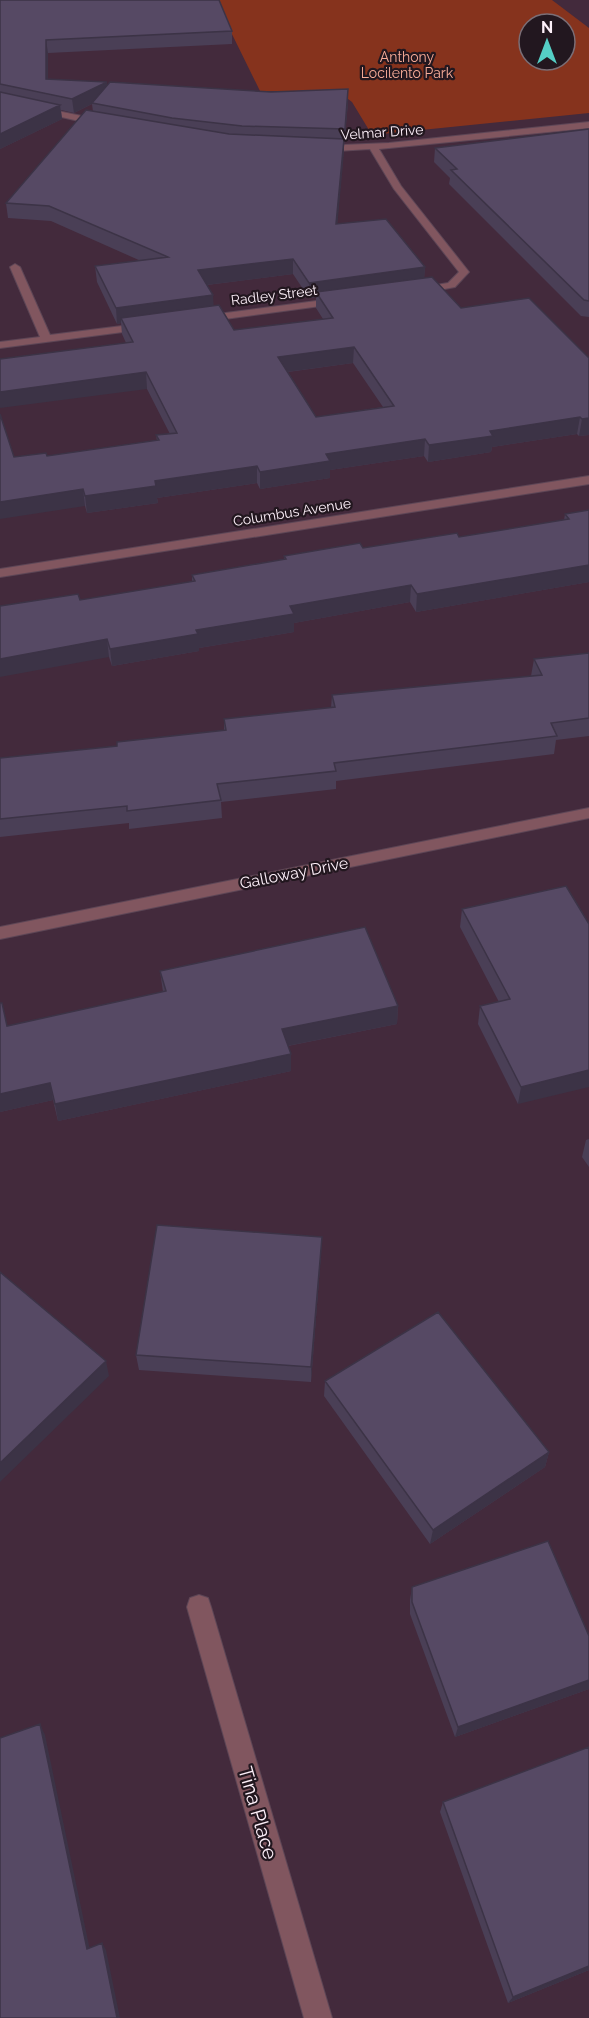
<svg xmlns="http://www.w3.org/2000/svg" width="589" height="2018" font-family="Raleway,sans-serif">
	<rect width="100%" height="100%" fill="#432a3c"/>
	<path fill="#86331d" fill-rule="evenodd" d="M 203,0 L 552,0 L 589,28 L 589,113 L 372,135 L 352,102 L 339,92 L 260,91 L 228,26 ZM 529,24 L 565,24 L 565,60 L 529,60 Z"/>
	<g fill="none" stroke-linecap="round" stroke-linejoin="round">
		<g stroke="#5d4656" stroke-width="2">
			<path id="minor" d="M 0,99 L 101,120 L 105,123 L 101,126 L 0,103 Z
				M 589,122 L 589,128 L 379,149 L 401,186 L 469,272 L 455,287 L 417,294 L 412,291 L 413,289 L 448,283 L 459,272 L 394,189 L 370,149 L 319,152 L 315,149 L 319,146 L 389,143 Z
				M 15,264 L 20,267 L 50,335 L 146,323 L 151,326 L 146,329 L 0,348 L 0,342 L 40,337 L 10,267 Z
				M 339,298 L 344,301 L 343,303 L 203,322 L 198,319 L 203,316 Z
				M 589,476 L 589,484 L 0,577 L 0,569 Z
				M 589,808 L 589,818 L 0,939 L 0,927 Z
				M 199,1595 L 208,1598 L 211,1607 L 332,2018 L 304,2018 L 187,1607 L 190,1598 Z"/>
		</g>
		<use href="#minor" fill="#81565f" fill-rule="evenodd"/>
	</g>
	<path fill="#4a3f56" fill-rule="evenodd" d="M 0,0 L 232,31 L 232,44 L 48,53 L 48,79 L 108,85 L 348,103 L 337,224 L 425,267 L 424,278 L 461,308 L 589,358 L 589,435 L 579,436 L 577,434 L 492,447 L 491,452 L 428,462 L 424,456 L 330,470 L 330,478 L 260,489 L 257,483 L 157,498 L 158,503 L 87,513 L 85,506 L 14,457 L 47,456 L 157,441 L 156,435 L 170,434 L 147,389 L 122,334 L 121,323 L 117,324 L 97,282 L 95,266 L 141,261 L 51,221 L 8,218 L 6,203 L 93,112 L 92,104 L 74,113 L 61,110 L 62,119 L 0,149 ZM 293,274 L 309,298 L 316,297 L 316,308 L 323,319 L 234,330 L 213,306 L 213,295 L 207,285 ZM 353,363 L 383,407 L 316,417 L 288,372 Z
		M 589,129 L 589,317 L 581,316 L 449,184 L 450,178 L 434,162 L 435,148 Z
		M 589,510 L 589,582 L 416,612 L 410,602 L 294,623 L 294,632 L 199,648 L 199,651 L 112,666 L 109,657 L 80,600 L 192,582 L 192,575 L 284,559 L 284,556 L 363,548 L 459,537 L 564,520 L 565,514 Z
		M 589,653 L 589,736 L 556,740 L 554,754 L 336,781 L 336,789 L 221,802 L 222,818 L 129,829 L 129,823 L 0,837 L 0,758 L 117,746 L 224,730 L 224,719 L 331,708 L 332,695 L 531,676 L 534,659 Z
		M 462,909 L 589,924 L 518,1104 L 478,1024 L 480,1006 L 499,1002 L 460,927 Z
		M 160,971 L 398,1006 L 397,1024 L 288,1046 L 291,1054 L 291,1071 L 58,1121 L 53,1100 L 0,1112 L 0,1003 L 7,1026 L 163,992 Z
		M 589,1139 L 589,1167 L 582,1157 L 586,1140 Z
		M 321,1253 L 311,1382 L 139,1370 L 136,1355 Z
		M 325,1381 L 549,1452 L 545,1467 L 430,1544 L 324,1396 Z
		M 412,1587 L 589,1636 L 589,1689 L 455,1737 L 410,1614 L 410,1600 Z
		M 589,1747 L 589,1970 L 508,2003 L 440,1812 L 443,1802 Z"/>
	<path fill="#3c3346" d="M 46,40 L 48,53 L 48,92 L 46,79 Z
		M 107,82 L 108,96 L 74,113 L 72,99 Z
		M 348,89 L 348,103 L 344,143 L 345,129 Z
		M 60,105 L 62,119 L 0,149 L 0,134 Z
		M 344,139 L 344,153 L 336,239 L 336,224 Z
		M 293,259 L 293,274 L 198,286 L 198,270 Z
		M 425,267 L 424,283 L 316,292 L 316,297 L 309,298 L 309,283 Z
		M 213,295 L 214,311 L 121,318 L 121,323 L 117,324 L 116,308 Z
		M 354,347 L 353,363 L 279,373 L 278,357 Z
		M 146,372 L 147,389 L 0,408 L 0,392 Z
		M 580,417 L 577,434 L 492,447 L 491,452 L 428,462 L 429,445 L 490,431 Z
		M 589,418 L 589,435 L 579,436 L 582,419 Z
		M 425,439 L 424,456 L 330,470 L 330,478 L 260,489 L 260,472 L 326,454 Z
		M 257,466 L 257,483 L 157,498 L 158,503 L 87,513 L 85,496 L 155,481 Z
		M 83,489 L 85,506 L 0,519 L 0,502 Z
		M 589,565 L 589,582 L 416,612 L 417,594 Z
		M 411,585 L 410,602 L 294,623 L 294,632 L 199,648 L 199,651 L 112,666 L 110,649 L 196,630 L 290,606 Z
		M 107,639 L 109,657 L 0,677 L 0,659 Z
		M 398,1006 L 397,1024 L 282,1047 L 282,1029 Z
		M 291,1054 L 291,1071 L 58,1121 L 55,1104 Z
		M 589,1070 L 589,1087 L 518,1104 L 521,1087 Z
		M 50,1083 L 53,1100 L 0,1112 L 0,1094 Z
		M 322,1237 L 321,1253 L 311,1382 L 311,1367 Z
		M 106,1361 L 109,1376 L 0,1482 L 0,1463 Z
		M 549,1452 L 545,1467 L 430,1544 L 433,1530 Z
		M 589,1680 L 589,1689 L 455,1737 L 458,1727 Z
		M 40,1724 L 45,1735 L 91,1955 L 87,1949 Z
		M 102,1943 L 106,1950 L 120,2018 L 117,2018 Z
		M 589,1966 L 589,1970 L 508,2003 L 513,1997 Z"/>
	<path fill="#564964" stroke="#3c3346" stroke-width="1.5" fill-rule="evenodd" d="M 0,0 L 219,0 L 232,31 L 46,40 L 46,79 L 107,82 L 72,99 L 0,84 Z
		M 110,82 L 271,92 L 348,89 L 345,129 L 242,126 L 172,118 L 92,103 Z
		M 0,92 L 60,105 L 0,134 Z
		M 86,110 L 229,134 L 344,139 L 336,224 L 386,219 L 425,267 L 309,283 L 293,259 L 198,270 L 213,295 L 116,308 L 95,266 L 168,257 L 49,206 L 6,203 Z
		M 589,129 L 589,301 L 584,300 L 451,170 L 457,169 L 435,148 Z
		M 432,277 L 461,308 L 529,298 L 589,358 L 589,418 L 582,419 L 580,417 L 490,431 L 493,436 L 429,445 L 425,439 L 326,454 L 330,461 L 260,472 L 257,466 L 155,481 L 156,486 L 85,496 L 83,489 L 0,502 L 0,414 L 14,457 L 46,453 L 47,456 L 159,440 L 156,435 L 177,433 L 146,372 L 0,392 L 0,359 L 133,342 L 121,318 L 219,305 L 234,330 L 333,318 L 316,292 ZM 354,347 L 394,406 L 316,417 L 278,357 Z
		M 589,510 L 589,565 L 417,594 L 411,585 L 290,606 L 294,614 L 196,630 L 198,634 L 110,649 L 107,639 L 0,659 L 0,606 L 78,594 L 80,600 L 195,581 L 192,575 L 286,559 L 284,556 L 360,543 L 363,548 L 457,533 L 459,537 L 569,519 L 565,514 Z
		M 589,653 L 589,718 L 551,723 L 557,736 L 334,763 L 336,771 L 217,784 L 221,800 L 127,811 L 127,806 L 0,819 L 0,758 L 117,746 L 117,742 L 226,730 L 224,719 L 335,707 L 332,695 L 542,675 L 534,659 Z
		M 566,886 L 589,924 L 589,1070 L 521,1087 L 480,1006 L 510,999 L 462,909 Z
		M 365,927 L 398,1006 L 282,1029 L 291,1054 L 55,1104 L 50,1083 L 0,1094 L 0,1003 L 2,1003 L 7,1026 L 166,991 L 160,971 Z
		M 157,1225 L 322,1237 L 311,1367 L 136,1355 Z
		M 0,1272 L 106,1361 L 0,1463 Z
		M 438,1312 L 549,1452 L 433,1530 L 325,1381 Z
		M 548,1541 L 589,1636 L 589,1680 L 458,1727 L 412,1602 L 412,1587 Z
		M 40,1724 L 87,1949 L 102,1943 L 117,2018 L 0,2018 L 0,1738 Z
		M 589,1747 L 589,1966 L 513,1997 L 443,1802 Z"/>
	<g text-anchor="middle" dominant-baseline="central" stroke-width="4.5" stroke-linejoin="round" paint-order="stroke">
		<g font-size="14" fill="#f8ac98" stroke="#22171f">
			<text x="407" y="57">Anthony<tspan x="407" dy="16">Locilento Park</tspan></text>
		</g>
		<g font-size="14" fill="#fdf0f9" stroke="#22171f">
			<text transform="translate(382 132) rotate(-4)">Velmar Drive</text>
			<text transform="translate(274 295) rotate(-7)">Radley Street</text>
			<text transform="translate(292 512) rotate(-9)">Columbus Avenue</text>
		</g>
		<g font-size="16" fill="#fdf0f9" stroke="#22171f">
			<text transform="translate(294 873) rotate(-11)">Galloway Drive</text>
		</g>
		<g font-size="20" fill="#fdf0f9" stroke="#22171f">
			<text transform="translate(258 1813) rotate(74)">Tina Place</text>
		</g>
	</g>
	<g transform="translate(547 42)"><circle r="28" fill="#22171f" stroke="#7a6e76" stroke-width="1.5"/>
	<path d="M0-4.5L10 22L0 15L-10 22Z" fill="#55cec5"/>
	<text y="-9" font-size="16" font-weight="bold" text-anchor="middle" fill="#fdf0f9">N</text>
	</g>
</svg>
